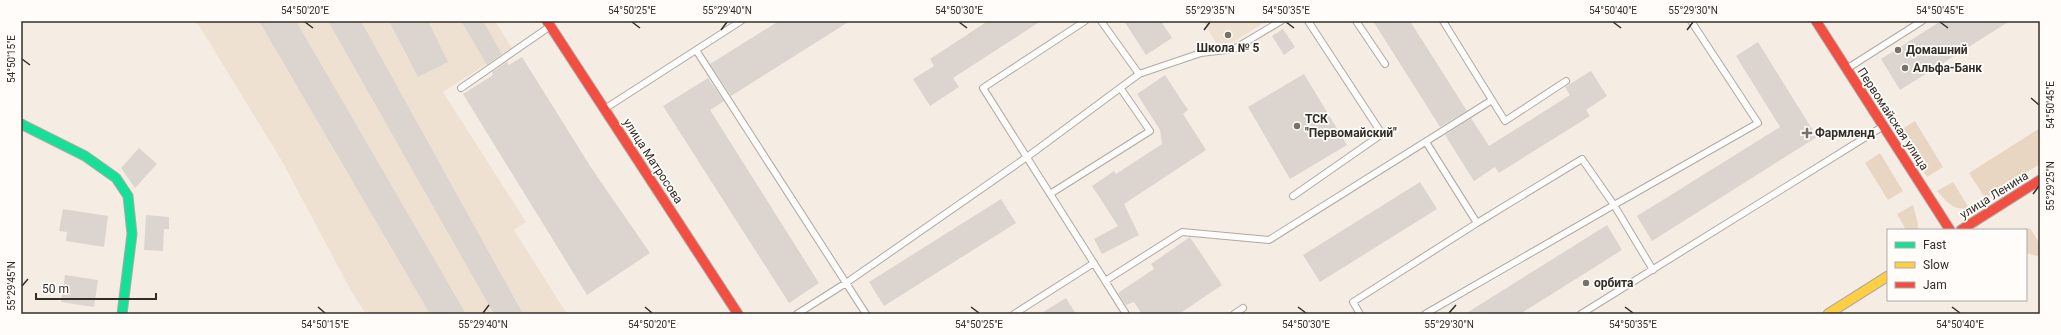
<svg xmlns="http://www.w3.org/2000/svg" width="2061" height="335" font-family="Roboto,sans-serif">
	<rect width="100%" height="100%" fill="#f5ede4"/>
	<path fill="#efe1d2" d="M 192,21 L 495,21 L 512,48 L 443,92 L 526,222 L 514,230 L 567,314 L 366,314 L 351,291 L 283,163 L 198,24 Z
		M 1203,21 L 1267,21 L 1220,50 Z"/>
	<path fill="#e8d6c3" d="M 1915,121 L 1943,167 L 1927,177 L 1899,131 Z
		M 2040,128 L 2040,164 L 1985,198 L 1969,173 Z
		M 1880,153 L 1903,191 L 1888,200 L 1865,163 Z
		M 1953,182 L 1969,208 C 1953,211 1947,202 1937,191 Z
		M 1913,205 L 1918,224 L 1917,230 L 1906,230 L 1897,214 Z
		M 2030,228 L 2040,244 L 2040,257 L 2026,253 L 2026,230 Z"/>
	<path fill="#dcd5cf" d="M 259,21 L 296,21 L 466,314 L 430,314 Z
		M 328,21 L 361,21 L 523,314 L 494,314 Z
		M 389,21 L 428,21 L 448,62 L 418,77 Z
		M 461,21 L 483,21 L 502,54 L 487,65 Z
		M 779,21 L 850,21 L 731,96 L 710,64 Z
		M 988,21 L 1041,21 L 953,78 L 959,87 L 930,106 L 913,79 L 934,66 L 930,59 Z
		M 1124,21 L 1161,21 L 1172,38 L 1146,55 Z
		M 1373,21 L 1410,21 L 1467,111 L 1440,127 Z
		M 1941,21 L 2010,21 L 1900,90 L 1881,59 Z
		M 1283,29 L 1295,47 L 1284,55 L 1272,36 Z
		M 1758,42 L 1817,137 L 1652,241 L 1637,216 L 1780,127 L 1736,56 Z
		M 522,57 L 592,169 L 650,253 L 587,295 L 463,94 L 493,75 L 492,72 L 507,62 L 509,65 Z
		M 1591,71 L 1607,96 L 1586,110 L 1590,116 L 1499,173 L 1495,167 L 1474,181 L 1445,135 L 1471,118 L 1489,146 L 1570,95 L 1565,87 Z
		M 1304,74 L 1347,145 L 1290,179 L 1248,107 Z
		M 1165,75 L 1188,110 L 1183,114 L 1206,150 L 1124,204 L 1139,235 L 1102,254 L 1094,239 L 1118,226 L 1092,186 L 1114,171 L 1116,174 L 1162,144 L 1160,130 L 1137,94 Z
		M 708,78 L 724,101 L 710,110 L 819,283 L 789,303 L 663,106 Z
		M 139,148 L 157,164 L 135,188 L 121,168 Z
		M 1420,182 L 1437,209 L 1320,282 L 1303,255 Z
		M 1001,199 L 1016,223 L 884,306 L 869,282 Z
		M 63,209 L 108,216 L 104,247 L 66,241 L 67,232 L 59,231 Z
		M 146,215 L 169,217 L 169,229 L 164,229 L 163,251 L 144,250 Z
		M 1607,225 L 1622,250 L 1520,314 L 1465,314 Z
		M 1190,237 L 1222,285 L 1179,314 L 1142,314 L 1134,302 L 1126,305 L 1118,293 L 1154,269 L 1151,264 Z
		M 65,275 L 98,280 L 94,307 L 61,302 Z
		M 1066,298 L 1076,314 L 1040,314 Z"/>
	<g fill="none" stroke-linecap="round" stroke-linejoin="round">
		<g stroke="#afa9a2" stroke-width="8">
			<path id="lane" d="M 1085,21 L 983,88 L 1126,314
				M 1101,21 L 1139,74
				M 1356,21 L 1385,64
				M 1443,21 L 1505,121 L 1566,81
				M 696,50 L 741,21
				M 1848,68 L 1922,21
				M 461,88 L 549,27
				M 606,108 L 696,50 L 866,314
				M 1050,194 L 1150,131 L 1121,89
				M 1293,196 L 1382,134 L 1308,21
				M 1477,223 L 1582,159 L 1614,205 L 1758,123 L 1691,21
				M 1105,281 L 1182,232 L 1269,240 L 1492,100
				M 797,314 L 846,283 L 1027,157 L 1139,74 L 1201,53 L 1234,49 L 1281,21
				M 1014,314 L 1094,263
				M 1234,314 L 1243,308
				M 1360,314 L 1353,302 L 1477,223 L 1426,142
				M 1425,314 L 1614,205 L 1653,270
				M 1581,314 L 1882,127"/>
		</g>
		<g stroke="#afa9a2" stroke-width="11">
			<path id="fast" d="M 21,124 L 85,156 L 116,178 L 128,196 L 132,234 L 122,314"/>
		</g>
		<g stroke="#afa9a2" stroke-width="11">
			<path id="slow" d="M 1828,314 L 1888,276"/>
		</g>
		<g stroke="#afa9a2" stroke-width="11">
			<path id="jam" d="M 547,21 L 738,314
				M 1816,21 L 1950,230
				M 1961,230 L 2040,180"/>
		</g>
		<use href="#lane" stroke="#fefcfb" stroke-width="6"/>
		<use href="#fast" stroke="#16e098" stroke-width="9"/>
		<use href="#slow" stroke="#ffcf43" stroke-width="9"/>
		<use href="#jam" stroke="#f24e42" stroke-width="9"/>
	</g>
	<path fill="none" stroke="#332e28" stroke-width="1.5" d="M 305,22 L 313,28M 632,22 L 640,28M 959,22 L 967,28M 1286,22 L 1294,28M 1613,22 L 1621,28M 1940,22 L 1948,28M 721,30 L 727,22M 1204,30 L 1210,22M 1687,30 L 1693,22M 22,59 L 30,65M 2031,98 L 2039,105M 2033,194 L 2039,186M 22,286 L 28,279M 318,307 L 325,313M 645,307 L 652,313M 971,307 L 979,313M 1298,307 L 1306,313M 1625,307 L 1633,313M 1952,307 L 1960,313M 483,313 L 489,305M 1449,313 L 1456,305"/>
	<g fill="#77716a" stroke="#fffcf9" stroke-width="1.5">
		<circle cx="1228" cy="35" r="4"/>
		<circle cx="1898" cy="50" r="4"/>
		<circle cx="1905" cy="68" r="4"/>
		<circle cx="1297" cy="126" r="4"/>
		<path d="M1805 127h4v4h4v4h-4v4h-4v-4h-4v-4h4z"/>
		<circle cx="1586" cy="283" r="4"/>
	</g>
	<g text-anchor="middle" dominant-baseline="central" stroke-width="3.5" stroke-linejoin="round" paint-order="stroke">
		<g font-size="12" font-weight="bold" fill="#332e28" stroke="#fffcf9" text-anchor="start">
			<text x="1228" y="48" text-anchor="middle">Школа № 5</text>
			<text x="1906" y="50">Домашний</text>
			<text x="1913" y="68">Альфа-Банк</text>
			<text x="1305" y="119">ТСК<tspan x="1305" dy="14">"Первомайский"</tspan></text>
			<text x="1815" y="133">Фармленд</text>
			<text x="1594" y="283">орбита</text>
		</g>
		<g font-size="12" fill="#332e28" stroke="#fffcf9">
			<text transform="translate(1893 119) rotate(57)">Первомайская улица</text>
			<text transform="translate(653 161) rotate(57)">улица Матросова</text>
			<text transform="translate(1994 195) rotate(-32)">улица Ленина</text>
		</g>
	</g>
	<rect width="2061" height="335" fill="none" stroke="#fffcf9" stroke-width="44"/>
	<rect x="1887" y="229" width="140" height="72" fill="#fffcf9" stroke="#adaaa5"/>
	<rect x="1895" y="242" width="20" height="6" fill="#16e098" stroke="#adaaa5"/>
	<text x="1923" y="249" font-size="12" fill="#332e28">Fast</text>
	<rect x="1895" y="262" width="20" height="6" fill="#ffcf43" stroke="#adaaa5"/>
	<text x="1923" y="269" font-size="12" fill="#332e28">Slow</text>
	<rect x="1895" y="282" width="20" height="6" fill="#f24e42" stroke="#adaaa5"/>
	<text x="1923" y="289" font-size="12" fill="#332e28">Jam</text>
	<path d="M36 293v6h120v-6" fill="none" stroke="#332e28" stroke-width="2"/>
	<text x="42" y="293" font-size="12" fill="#332e28" stroke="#fffcf9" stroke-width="3" paint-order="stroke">50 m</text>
	<rect x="22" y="22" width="2017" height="291" fill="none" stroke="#332e28" stroke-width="1.5"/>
	<g font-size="10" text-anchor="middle" fill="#332e28">
		<text x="305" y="14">54°50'20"E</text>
		<text x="632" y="14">54°50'25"E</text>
		<text x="727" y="14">55°29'40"N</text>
		<text x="959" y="14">54°50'30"E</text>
		<text x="1210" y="14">55°29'35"N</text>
		<text x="1286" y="14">54°50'35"E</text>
		<text x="1613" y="14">54°50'40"E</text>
		<text x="1693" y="14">55°29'30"N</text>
		<text x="1940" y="14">54°50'45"E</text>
		<text transform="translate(11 59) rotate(-90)" y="4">54°50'15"E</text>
		<text transform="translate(2050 105) rotate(-90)" y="4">54°50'45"E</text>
		<text transform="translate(2050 186) rotate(-90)" y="4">55°29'25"N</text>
		<text transform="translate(11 286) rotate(-90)" y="4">55°29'45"N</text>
		<text x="325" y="328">54°50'15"E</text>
		<text x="483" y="328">55°29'40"N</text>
		<text x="652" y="328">54°50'20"E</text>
		<text x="979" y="328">54°50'25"E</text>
		<text x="1306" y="328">54°50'30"E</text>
		<text x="1449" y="328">55°29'30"N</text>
		<text x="1633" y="328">54°50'35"E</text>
		<text x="1960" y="328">54°50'40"E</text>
	</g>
</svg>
